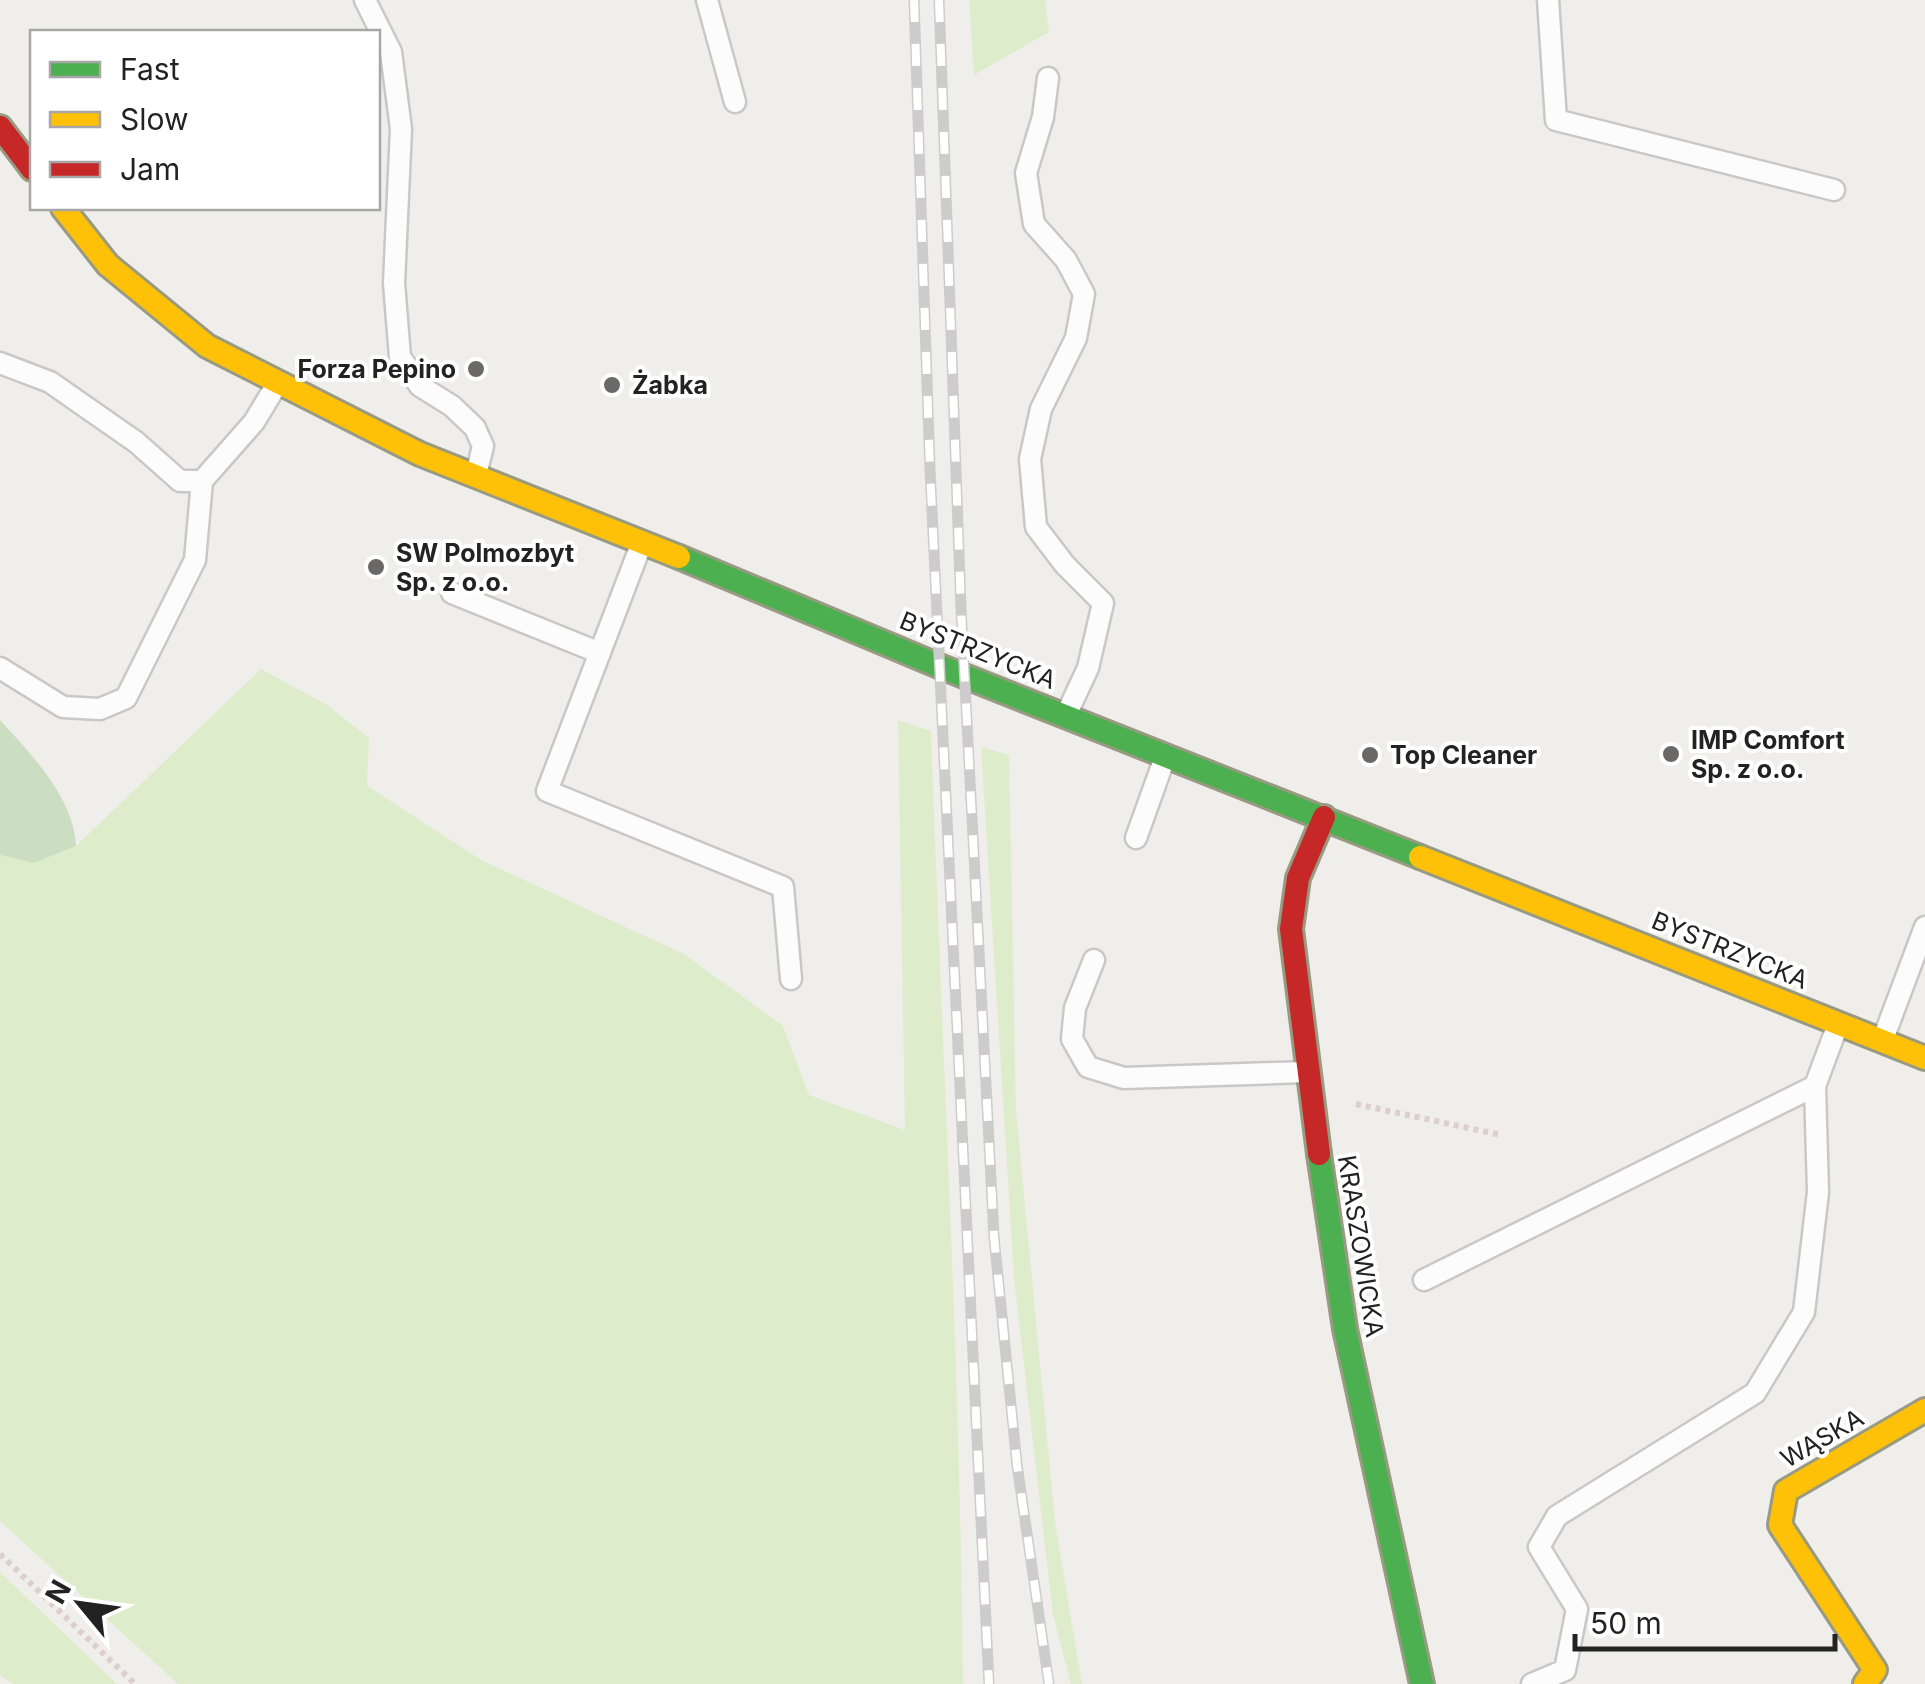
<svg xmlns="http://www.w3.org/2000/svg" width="1925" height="1684" font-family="Inter,sans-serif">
	<rect width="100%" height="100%" fill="#f0eeeb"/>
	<path fill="#ddeccb" d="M 969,0 L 1045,0 L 1049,32 L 974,75 Z
		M 261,669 L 327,705 L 369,738 L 367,786 L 483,861 L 684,954 L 783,1026 L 809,1095 L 905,1130 L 898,720 L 931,731 C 942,1049 960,1366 963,1684 L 178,1684 L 0,1521 L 0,855 L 34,863 L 76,846 Z
		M 981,747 L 1009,755 L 1016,1110 L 1055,1522 L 1082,1684 L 1071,1684 L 1053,1615 L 1014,1278 Z
		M 0,1572 L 117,1684 L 13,1684 L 0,1675 Z"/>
	<path fill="#cbdec1" d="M 0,720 C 31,754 74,798 76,846 L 34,863 L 0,855 Z"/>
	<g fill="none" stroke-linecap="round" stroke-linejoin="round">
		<g stroke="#c9c8c7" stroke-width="25">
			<path id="lane" d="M 365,0 L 391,52 L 401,129 L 394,283 L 400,357 L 420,386 L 452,406 L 475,428 L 483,446 L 476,475
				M 707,0 L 735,102
				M 1548,0 L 1556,120 L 1834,190
				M 1048,78 L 1043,117 L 1026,173 L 1034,224 L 1066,260 L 1084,294 L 1076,338 L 1041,409 L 1030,459 L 1036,527 L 1065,565 L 1103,603 L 1088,668 L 1067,713
				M 0,363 L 50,382 L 136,442 L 180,481 L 202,481 L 254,422 L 277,384
				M 641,545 L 547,791 L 783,887 L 791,979
				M 452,593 L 600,653
				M 0,668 L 63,707 L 100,709 L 126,698 L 195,560 L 202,481
				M 1136,838 L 1164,760
				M 1094,960 L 1075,1008 L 1072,1039 L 1088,1067 L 1124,1078 L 1306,1072
				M 1883,1039 L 1925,927
				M 1424,1280 L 1815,1086
				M 1532,1684 L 1565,1670 L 1577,1609 L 1539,1547 L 1557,1516 L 1755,1393 L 1804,1312 L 1818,1192 L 1815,1086 L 1837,1027"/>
		</g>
		<g stroke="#999a82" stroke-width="28">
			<path id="fast" d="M 679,557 L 939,666 L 1420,857
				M 1319,1154 L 1345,1329 L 1422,1684"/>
		</g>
		<g stroke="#999a82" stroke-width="28">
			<path id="slow" d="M 63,208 L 108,265 L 207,346 L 420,454 L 679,557
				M 1420,857 L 1925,1058
				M 1865,1684 L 1875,1670 L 1780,1525 L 1786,1491 L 1925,1410"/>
		</g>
		<g stroke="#999a82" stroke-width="28">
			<path id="jam" d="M 0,127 L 32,169
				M 1319,1154 L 1291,929 L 1298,878 L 1324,817"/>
		</g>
		<path stroke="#dccecd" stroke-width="6" stroke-dasharray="5 5" stroke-linecap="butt" d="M 1356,1104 L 1501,1135
			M 0,1554 L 135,1684"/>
		<use href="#lane" stroke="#fdfcfc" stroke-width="20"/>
		<use href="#fast" stroke="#4caf50" stroke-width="22"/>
		<use href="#slow" stroke="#ffc107" stroke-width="22"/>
		<use href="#jam" stroke="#c62828" stroke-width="22"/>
		<g stroke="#ccc" stroke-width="11">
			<path id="rail" d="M 914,0 L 930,470 L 989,1684
				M 939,0 L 961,609 L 994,1237 L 1017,1465 L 1049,1684"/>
		</g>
		<use href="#rail" stroke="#fff" stroke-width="8" stroke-dasharray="22" stroke-linecap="butt"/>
	</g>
	<g fill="#6a6968" stroke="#fff" stroke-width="4">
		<circle cx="476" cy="369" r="10"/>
		<circle cx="612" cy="385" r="10"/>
		<circle cx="376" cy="567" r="10"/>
		<circle cx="1671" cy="754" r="10"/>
		<circle cx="1370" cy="755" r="10"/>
	</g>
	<g text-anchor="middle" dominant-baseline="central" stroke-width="8" stroke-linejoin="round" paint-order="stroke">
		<g font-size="25" font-weight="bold" fill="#222" stroke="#fff" text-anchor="start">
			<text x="456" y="369" text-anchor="end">Forza Pepino</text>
			<text x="632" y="385">Żabka</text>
			<text x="396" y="553">SW Polmozbyt<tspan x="396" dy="29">Sp. z o.o.</tspan></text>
			<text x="1691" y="740">IMP Comfort<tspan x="1691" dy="29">Sp. z o.o.</tspan></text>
			<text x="1390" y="755">Top Cleaner</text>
		</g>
		<g font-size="25" fill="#222" stroke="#fff">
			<text transform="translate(978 650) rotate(22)">BYSTRZYCKA</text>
			<text transform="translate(1730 950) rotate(22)">BYSTRZYCKA</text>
			<text transform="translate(1361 1246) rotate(81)">KRASZOWICKA</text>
			<text transform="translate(1822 1438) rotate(-30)">WĄSKA</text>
		</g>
	</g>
	<rect x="30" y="30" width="350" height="180" fill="#ffffff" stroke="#a7a7a7" stroke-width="2.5"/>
	<rect x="50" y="62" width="50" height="15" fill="#4caf50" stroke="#a7a7a7" stroke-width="2.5"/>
	<text x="120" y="80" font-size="30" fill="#222222">Fast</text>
	<rect x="50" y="112" width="50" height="15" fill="#ffc107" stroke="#a7a7a7" stroke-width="2.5"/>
	<text x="120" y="130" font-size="30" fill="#222222">Slow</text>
	<rect x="50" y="162" width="50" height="15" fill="#c62828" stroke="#a7a7a7" stroke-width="2.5"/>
	<text x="120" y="180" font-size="30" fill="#222222">Jam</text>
	<g transform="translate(80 1604) rotate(299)" stroke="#ffffff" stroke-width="8" paint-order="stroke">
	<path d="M0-8L18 38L0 25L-18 38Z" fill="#222222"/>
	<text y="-15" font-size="28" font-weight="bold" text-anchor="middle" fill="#222222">N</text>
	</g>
	<path d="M1575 1634v15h260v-15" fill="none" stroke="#222222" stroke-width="5"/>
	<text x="1590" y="1634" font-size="30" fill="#222222" stroke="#ffffff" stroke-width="8" paint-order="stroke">50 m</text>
</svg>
